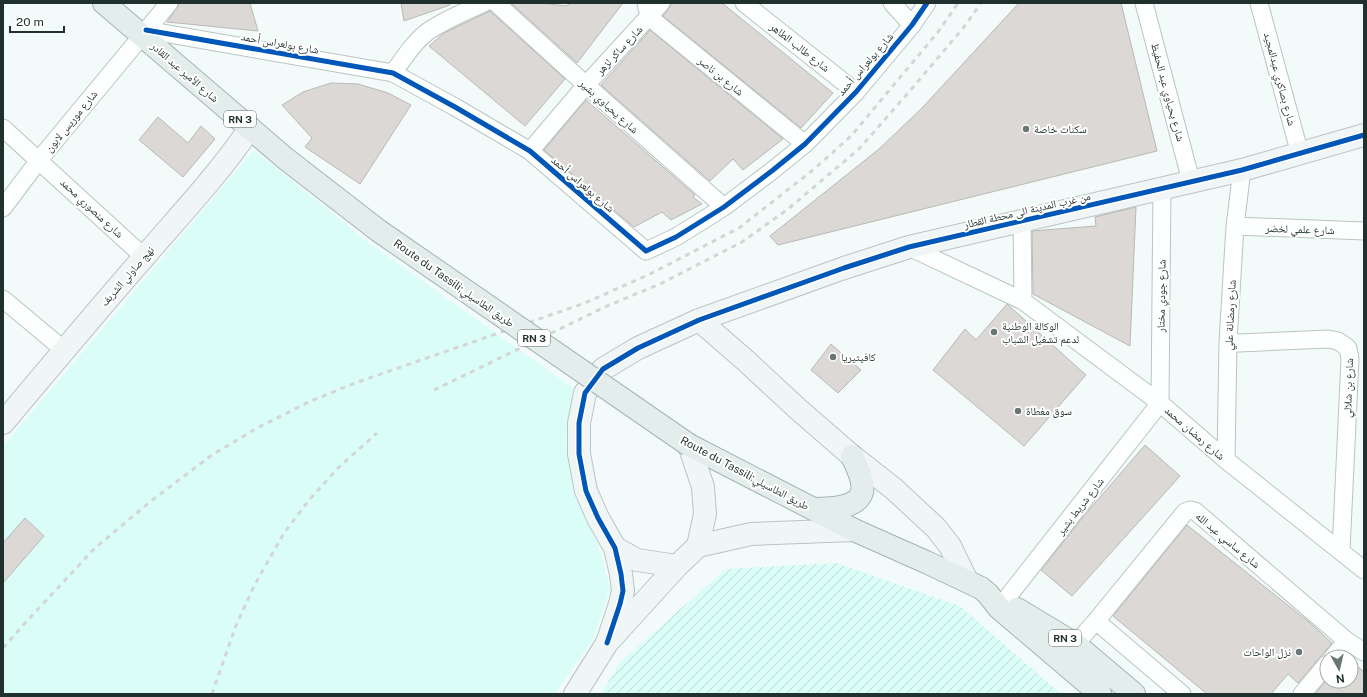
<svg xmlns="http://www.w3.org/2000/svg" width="1367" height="697" font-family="'Public Sans','Noto Naskh Arabic',sans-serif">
	<defs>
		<pattern id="industrial-furrows" width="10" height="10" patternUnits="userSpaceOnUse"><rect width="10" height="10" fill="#dbfdf7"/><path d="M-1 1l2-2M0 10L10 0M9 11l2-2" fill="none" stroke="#bcd9d4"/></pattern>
	</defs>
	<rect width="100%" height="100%" fill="#f2fbf9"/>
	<path fill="#dbfdf7" d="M 254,150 L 369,243 L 573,388 L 566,440 L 574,495 L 599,547 L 610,589 L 593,639 L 555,694 L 3,694 L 3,446 Z"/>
	<path fill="url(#industrial-furrows)" d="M 836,563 L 960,606 L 1061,694 L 601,694 L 619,663 L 726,569 Z"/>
	<path fill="#dbd8d6" stroke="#bab8b6" d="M 180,3 L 250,3 L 258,31 L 167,22 Z
		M 401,3 L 449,3 L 450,5 L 404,21 Z
		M 511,3 L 542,3 L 566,6 L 571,3 L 623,3 L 577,63 Z
		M 672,3 L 722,3 L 833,93 L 801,128 L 663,16 L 668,10 Z
		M 1019,3 L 1121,3 L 1157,151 L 778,245 L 770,236 L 879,149 L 922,108 Z
		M 490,11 L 565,79 L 525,126 L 429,46 L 444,33 Z
		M 650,30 L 783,139 L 743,170 L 733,159 L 710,181 L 601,85 Z
		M 331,83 L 358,84 L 388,93 L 411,105 L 360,184 L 305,147 L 312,138 L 282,105 L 303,92 Z
		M 586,100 L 695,195 L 693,197 L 702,204 L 671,220 L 662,212 L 634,227 L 544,150 Z
		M 158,117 L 188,143 L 201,126 L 215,139 L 183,177 L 139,140 Z
		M 1136,207 L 1130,346 L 1033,294 L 1032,231 L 1096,226 L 1095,217 Z
		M 1007,304 L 1086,375 L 1024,446 L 933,370 L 965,329 L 976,340 Z
		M 831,344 L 861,370 L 838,393 L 811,370 Z
		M 1145,445 L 1180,476 L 1072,596 L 1041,570 L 1083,517 Z
		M 25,518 L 44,536 L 3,583 L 3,543 Z
		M 1187,525 L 1309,622 L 1332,643 L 1298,683 L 1288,674 L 1271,694 L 1207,694 L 1113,616 Z
		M 1351,660 L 1364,672 L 1364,694 L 1315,694 L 1327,680 L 1327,681 L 1351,681 Z"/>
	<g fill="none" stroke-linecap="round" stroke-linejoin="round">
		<g stroke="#b9c5c3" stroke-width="19">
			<path id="street" d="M 496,3 L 586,85 L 724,207
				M 646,3 L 649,17 L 805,144
				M 744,3 L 856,92
				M 892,3 L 912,25
				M 1144,3 L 1191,181
				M 1259,3 L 1300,154
				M 146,30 L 393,73 L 455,107 L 530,151 L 646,251 L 676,237 L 724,207 L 773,170 L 805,144 L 856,92 L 912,25 L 927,3
				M 393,73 C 404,58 415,40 430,30 C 447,19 466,11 484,3
				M 3,128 L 144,257
				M 530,151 L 586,85 L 661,3
				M 3,208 L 39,160 L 169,3
				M 1022,221 L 1023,301
				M 1235,226 L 1364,231
				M 909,247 L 1023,301 L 1160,403 L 1226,460 L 1364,570
				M 3,299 L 64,350
				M 1228,342 L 1239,343 L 1328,339 L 1338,341 L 1348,348 L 1350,359 L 1341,551
				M 1226,460 L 1228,342 L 1235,226 L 1242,170
				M 999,608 L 1160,403 L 1162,188
				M 1096,621 L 1182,694
				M 1068,652 L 1096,621 L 1185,512 L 1190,510 L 1195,511 L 1347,641 L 1364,652
				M 1333,657 L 1347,641
				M 1302,694 L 1327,664"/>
		</g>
		<g stroke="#b9c5c3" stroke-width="24">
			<path id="secondary" d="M 699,320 L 745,360 L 799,410 L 852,456 L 894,489 L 936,528 L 950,546 L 967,581
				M 3,423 C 50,367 96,312 144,257 C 180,215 219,174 250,128
				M 689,445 L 703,487 L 705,514 L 698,546
				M 615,548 L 637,560 L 677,566
				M 607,643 L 620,604 L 623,591 L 621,574 L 615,548 L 598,518 L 586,491 L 579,454 L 579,423 L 585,393 L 603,369 L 638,348 L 699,320 L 844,268 L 909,247 L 1242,170 L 1364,135
				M 575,694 L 607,643 L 677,566 L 698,546 L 751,534 L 854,530"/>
		</g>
		<g stroke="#a1b5b2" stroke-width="24">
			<path id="primary" d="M 104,3 L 286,159 L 379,231
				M 689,445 L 854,530 L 926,562 L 981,588 L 988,594 L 999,608 L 1100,694
				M 813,509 C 829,509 867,509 862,483 C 861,474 856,465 852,456
				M 1017,609 L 1075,644 L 1134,694"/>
		</g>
		<use href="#street" stroke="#fdfefe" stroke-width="17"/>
		<use href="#secondary" stroke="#f0f5f5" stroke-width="22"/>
		<use href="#primary" stroke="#e3edeb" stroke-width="22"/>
		<path stroke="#d3d6d5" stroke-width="3" stroke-dasharray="5 5" stroke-linecap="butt" d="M 434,390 L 607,306 L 660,284 L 742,242 L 788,209 L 859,149 L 915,85 L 964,27 L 981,3
			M 3,648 L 26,622 L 94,549 L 151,501 L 212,455 L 257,428 L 311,401 L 355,383 L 585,303 L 650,274 L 739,228 L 813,170 L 851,136 L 938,32 L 958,3
			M 212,694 L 235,628 L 254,586 L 284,533 L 310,499 L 338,468 L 377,433"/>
		<g stroke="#a1b5b2" stroke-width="24" stroke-linecap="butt">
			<path id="primary-bridge" d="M 379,231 L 689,445"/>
		</g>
		<use href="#primary-bridge" stroke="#e3edeb" stroke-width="22"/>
		<g stroke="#fff" stroke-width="8">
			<path id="cycleway" d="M 146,30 L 393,73 L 455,107 L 530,151 L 646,251 L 676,237 L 724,207 L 773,170 L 805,144 L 856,92 L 912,25 L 927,3
				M 607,643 L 620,604 L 623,591 L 621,574 L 615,548 L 598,518 L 586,491 L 579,454 L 579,423 L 585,393 L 603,369 L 638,348 L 699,320 L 844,268 L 909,247 L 1242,170 L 1364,135"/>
		</g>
		<use href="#cycleway" stroke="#0057b8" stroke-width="5"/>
	</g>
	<g fill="#697774" stroke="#fff" stroke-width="1.5">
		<circle cx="1026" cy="129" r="4"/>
		<circle cx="994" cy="332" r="4"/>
		<circle cx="833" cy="357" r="4"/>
		<circle cx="1018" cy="411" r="4"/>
		<circle cx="1299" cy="652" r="4"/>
	</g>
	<g text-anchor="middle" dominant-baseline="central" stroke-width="4" stroke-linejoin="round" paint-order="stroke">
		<g fill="#fff" stroke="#626e6c" stroke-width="1">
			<rect x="224" y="111" width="32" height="16" rx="3"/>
			<rect x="518" y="330" width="32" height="16" rx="3"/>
			<rect x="1049" y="630" width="32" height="16" rx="3"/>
		</g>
		<g font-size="10" font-weight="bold" fill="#1f302d">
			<text x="240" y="119">RN 3</text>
			<text x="534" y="338">RN 3</text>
			<text x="1065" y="638">RN 3</text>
		</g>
		<g font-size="11" fill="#1f302d" stroke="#fff">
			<text transform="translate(280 43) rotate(10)">شارع بولعراس أحمد</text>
			<text transform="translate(800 47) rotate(38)">شارع طالب الطاهر</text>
			<text transform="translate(619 50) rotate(-47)">شارع ساكر لزهر</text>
			<text transform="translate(865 64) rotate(-49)">شارع بولعراس أحمد</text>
			<text transform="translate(185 72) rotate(41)">شارع الأمير عبد القادر</text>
			<text transform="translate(721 76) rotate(39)">شارع بن ناصر</text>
			<text transform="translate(1280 79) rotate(75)">شارع بصاكري عبدالمجيد</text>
			<text transform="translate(1168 92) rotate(75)">شارع يحياوي عبد الحفيظ</text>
			<text transform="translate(609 106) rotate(42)">شارع يحياوي بشير</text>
			<text transform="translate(71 121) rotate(-51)">شارع موريس لابون</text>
			<text transform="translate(583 184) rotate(41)">شارع بولعراس أحمد</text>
			<text transform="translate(92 208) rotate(43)">شارع منصوري محمد</text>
			<text transform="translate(1027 210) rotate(-13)">من غرب المدينة الى محطة القطار</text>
			<text transform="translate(1300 229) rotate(2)">شارع علمي لخضر</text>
			<text transform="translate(127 276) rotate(-49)">نهج صاولي الشربف</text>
			<text transform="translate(454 283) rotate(35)">Route du Tassili;طريق الطاسيلي</text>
			<text transform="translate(1161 296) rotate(-89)">شارع جودي مختار</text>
			<text transform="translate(1230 315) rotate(-87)">شارع رمضانة علي</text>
			<text transform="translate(1348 388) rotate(-88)">شارع بن شلالي</text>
			<text transform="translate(1195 433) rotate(41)">شارع رمضان محمد</text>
			<text transform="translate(745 473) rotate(28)">Route du Tassili;طريق الطاسيلي</text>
			<text transform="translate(1080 506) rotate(-52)">شارع شريط بشير</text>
			<text transform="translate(1228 540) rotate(40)">شارع ساسي عبد الله</text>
		</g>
		<g font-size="11" fill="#1f302d" stroke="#fff" text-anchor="start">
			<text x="1034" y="129">سكنات خاصة</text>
			<text x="1002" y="326">الوكالة الوطنية<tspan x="1002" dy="13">لدعم تشغيل الشباب</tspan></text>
			<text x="841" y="357">كافيتيريا</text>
			<text x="1026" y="411">سوق مغطاة</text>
			<text x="1291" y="652" text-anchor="end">نزل الواحات</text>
		</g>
	</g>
	<rect width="1367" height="697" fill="none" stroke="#1f302d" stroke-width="8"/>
	<g transform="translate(1339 669) rotate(172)"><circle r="19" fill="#ffffff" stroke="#a5acab"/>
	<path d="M0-3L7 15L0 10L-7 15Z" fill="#697774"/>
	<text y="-6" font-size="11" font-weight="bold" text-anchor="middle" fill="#1f302d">N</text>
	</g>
	<path d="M10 26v6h54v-6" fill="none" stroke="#1f302d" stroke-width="2"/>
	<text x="16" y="26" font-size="12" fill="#1f302d" stroke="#ffffff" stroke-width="3" paint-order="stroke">20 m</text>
</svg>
